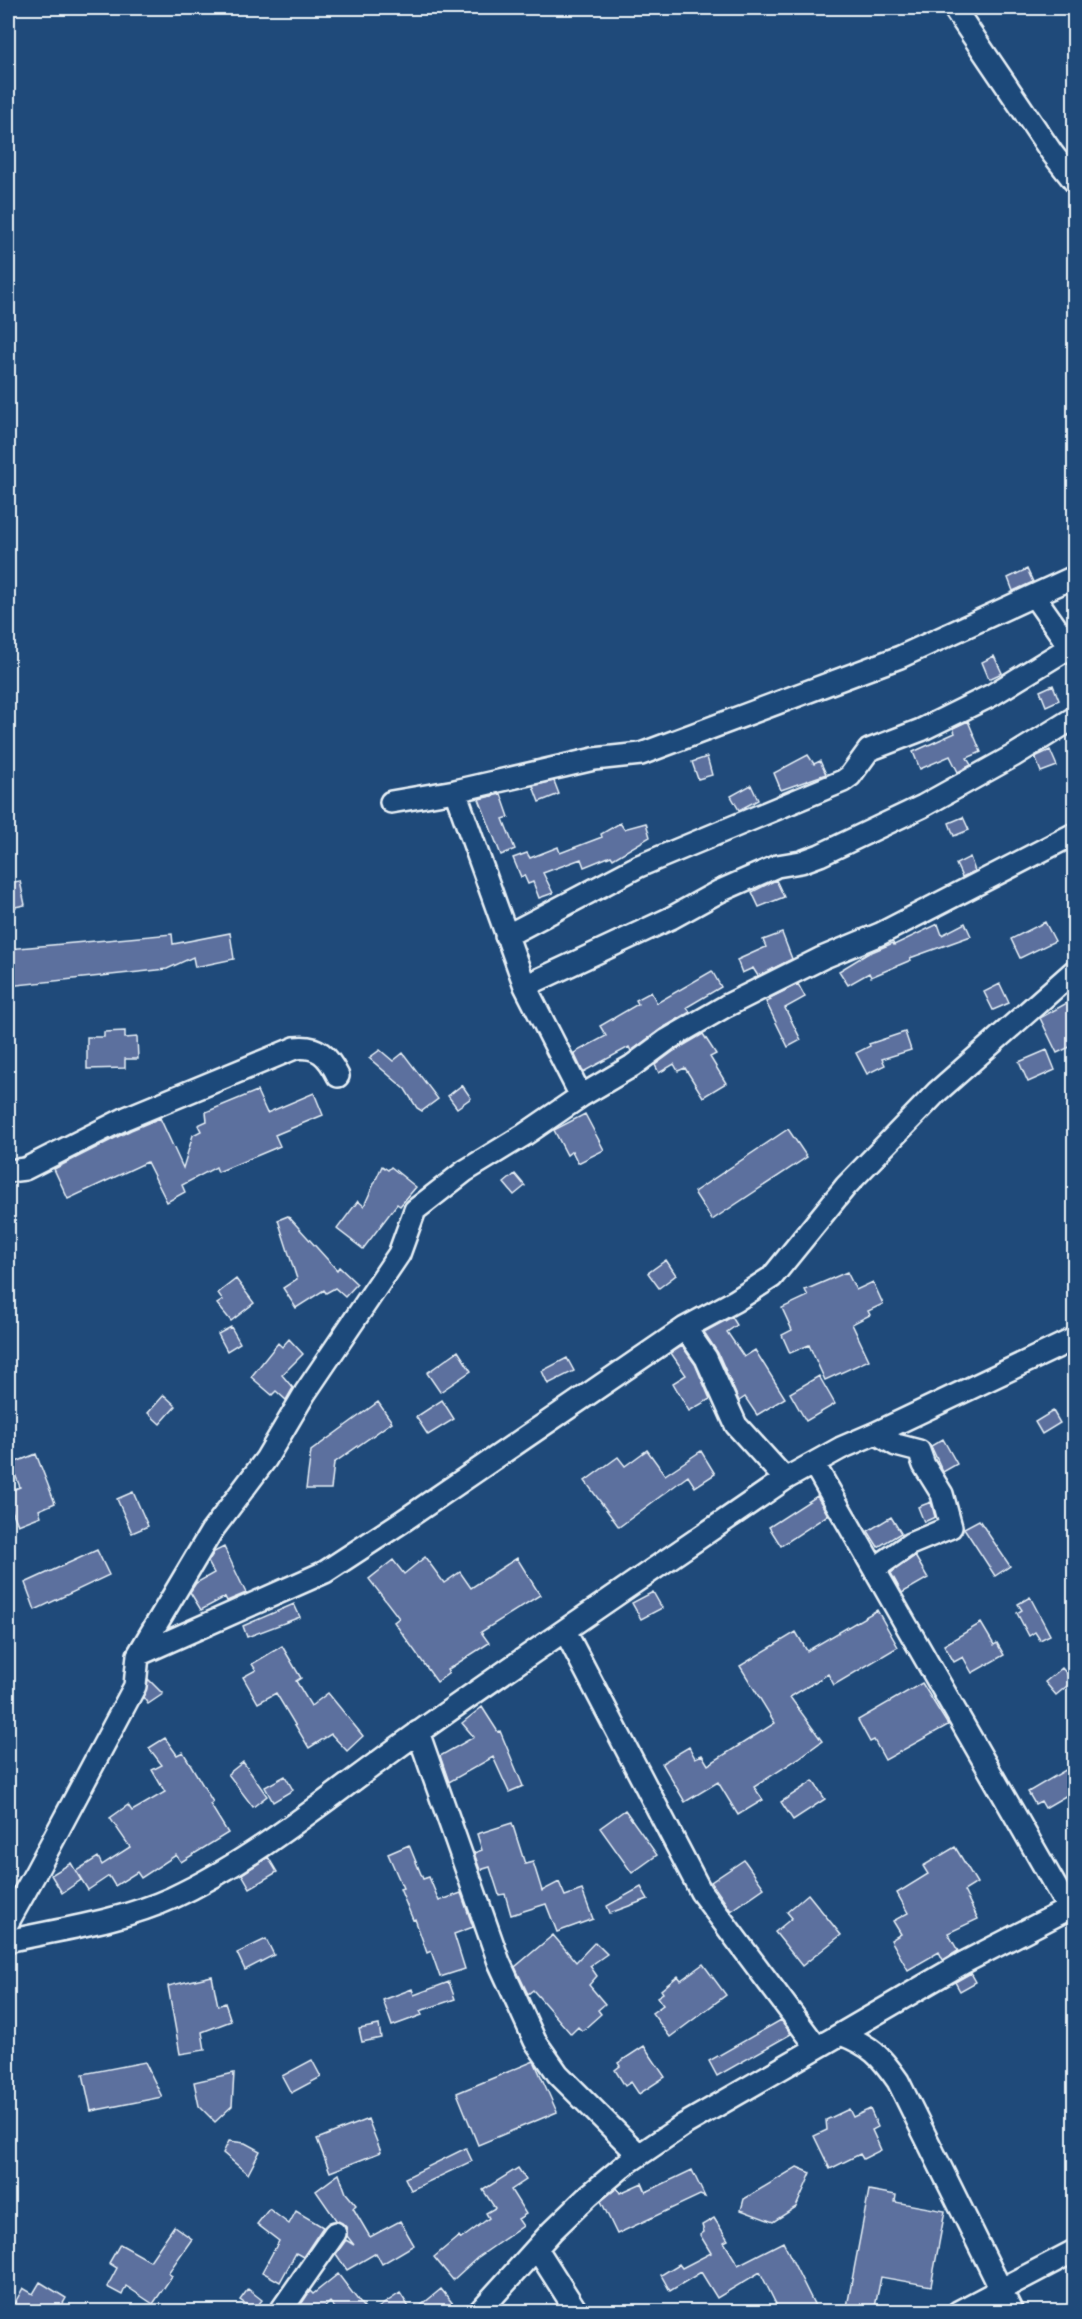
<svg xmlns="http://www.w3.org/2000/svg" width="1082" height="2319" font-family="'Balsamiq Sans',sans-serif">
	<rect width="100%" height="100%" fill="#1f4a7a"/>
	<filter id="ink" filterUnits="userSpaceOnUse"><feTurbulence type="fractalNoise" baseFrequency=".0167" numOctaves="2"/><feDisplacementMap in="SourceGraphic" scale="12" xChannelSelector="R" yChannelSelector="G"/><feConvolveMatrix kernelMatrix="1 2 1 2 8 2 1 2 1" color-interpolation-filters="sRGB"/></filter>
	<g filter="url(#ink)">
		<path fill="#5c6f9e" stroke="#e8f1f8" stroke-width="1.5" d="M 1027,569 L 1033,582 L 1013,591 L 1008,578 Z
			M 994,656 L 1002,673 L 989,679 L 982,662 Z
			M 1053,685 L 1059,700 L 1046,706 L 1040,691 Z
			M 968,721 L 981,752 L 967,758 L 971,765 L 958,772 L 950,756 L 920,769 L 913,752 L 955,733 L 953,728 Z
			M 1050,750 L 1057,766 L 1041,772 L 1035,757 Z
			M 808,755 L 814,764 L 820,761 L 826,774 L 781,790 L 774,773 Z
			M 707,757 L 712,775 L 698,779 L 692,762 Z
			M 554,781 L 559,794 L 539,802 L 533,786 Z
			M 751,785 L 758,800 L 739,810 L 731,796 Z
			M 501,794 L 509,817 L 503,819 L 515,849 L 501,855 L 479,799 Z
			M 963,817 L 969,830 L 954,836 L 949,823 Z
			M 620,823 L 624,829 L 646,823 L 650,837 L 613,859 L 611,856 L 584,867 L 581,859 L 543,873 L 553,893 L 539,898 L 533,882 L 528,884 L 524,875 L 521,877 L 513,858 L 527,853 L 530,858 L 558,847 L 560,853 L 602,837 L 601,834 Z
			M 970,857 L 975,871 L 962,877 L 956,864 Z
			M 776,880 L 784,897 L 759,907 L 752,892 Z
			M 20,881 L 25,905 L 10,908 L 8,883 Z
			M 1045,922 L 1055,941 L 1020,958 L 1011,939 Z
			M 965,923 L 971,936 L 910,958 L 911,960 L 871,977 L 869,973 L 848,985 L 839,971 L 867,954 L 893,943 L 894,945 L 938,924 L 942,935 Z
			M 230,933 L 234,959 L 195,967 L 193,957 L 167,969 L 8,986 L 8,949 L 172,934 L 173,944 Z
			M 782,933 L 792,959 L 758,976 L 753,968 L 742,973 L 737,960 L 766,947 L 763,940 Z
			M 712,971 L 721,987 L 687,1007 L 690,1012 L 661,1029 L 631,1051 L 629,1047 L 583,1072 L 574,1053 L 606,1036 L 600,1026 L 638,1004 L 636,1000 L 651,992 L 657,1003 Z
			M 798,984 L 805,997 L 785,1008 L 801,1040 L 788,1047 L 766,1002 L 771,1000 L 770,998 Z
			M 1000,984 L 1009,1003 L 993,1010 L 984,992 Z
			M 1074,999 L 1074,1045 L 1057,1053 L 1040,1018 Z
			M 125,1031 L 125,1038 L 137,1037 L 138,1059 L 125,1059 L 125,1068 L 87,1069 L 87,1037 L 104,1037 L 104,1032 Z
			M 905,1032 L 911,1050 L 882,1059 L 885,1065 L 867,1074 L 856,1053 L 870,1046 L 869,1044 Z
			M 703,1034 L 716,1054 L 710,1057 L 726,1083 L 703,1097 L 685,1068 L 678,1071 L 674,1064 L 659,1073 L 655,1065 L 674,1051 Z
			M 380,1050 L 393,1061 L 403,1053 L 438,1099 L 422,1111 L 417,1108 L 405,1089 L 369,1058 Z
			M 1047,1050 L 1055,1070 L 1028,1082 L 1019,1062 Z
			M 462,1085 L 471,1098 L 457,1108 L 448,1096 Z
			M 257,1091 L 267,1113 L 314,1093 L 323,1115 L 275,1135 L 280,1146 L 218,1172 L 216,1167 L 182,1185 L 185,1192 L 167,1202 L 147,1162 L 68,1199 L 54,1169 L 131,1130 L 160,1118 L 183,1168 L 193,1135 L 201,1131 L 198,1125 L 207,1121 L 206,1112 Z
			M 585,1114 L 604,1150 L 578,1163 L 572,1151 L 567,1155 L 554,1130 Z
			M 788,1129 L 807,1157 L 712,1220 L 694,1192 Z
			M 382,1166 L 388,1170 L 391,1167 L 416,1187 L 400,1206 L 397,1204 L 363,1249 L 337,1229 L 358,1201 L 364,1206 Z
			M 515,1174 L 525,1186 L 514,1195 L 504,1183 Z
			M 288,1216 L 337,1270 L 339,1267 L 357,1284 L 345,1297 L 335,1288 L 326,1293 L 324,1290 L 296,1308 L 283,1288 L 297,1279 L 278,1220 Z
			M 666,1260 L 676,1275 L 659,1288 L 648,1273 Z
			M 847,1272 L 856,1290 L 873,1282 L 883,1304 L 868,1311 L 870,1315 L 852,1324 L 869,1360 L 825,1380 L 809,1345 L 790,1353 L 782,1335 L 792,1330 L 782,1308 L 808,1296 L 805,1290 Z
			M 236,1279 L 254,1303 L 231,1321 L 217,1304 L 223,1300 L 218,1293 Z
			M 732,1317 L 737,1325 L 727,1332 L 744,1357 L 755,1350 L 785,1398 L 757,1415 L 745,1397 L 739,1401 L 718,1353 L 704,1332 Z
			M 231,1327 L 240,1343 L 227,1351 L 218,1334 Z
			M 289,1339 L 303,1354 L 282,1375 L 293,1388 L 286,1400 L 276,1391 L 272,1395 L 251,1377 L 278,1343 L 282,1347 Z
			M 682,1346 L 695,1364 L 710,1399 L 689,1411 L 673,1383 L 686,1375 L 671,1353 Z
			M 458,1351 L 471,1371 L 440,1392 L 427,1373 Z
			M 567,1358 L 574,1371 L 548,1384 L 542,1371 Z
			M 819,1376 L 835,1404 L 806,1421 L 790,1393 Z
			M 164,1395 L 176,1406 L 160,1424 L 148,1413 Z
			M 442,1400 L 454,1419 L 428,1435 L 416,1417 Z
			M 378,1402 L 392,1422 L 334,1463 L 331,1489 L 306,1489 L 311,1451 Z
			M 1053,1411 L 1060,1423 L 1042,1434 L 1035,1422 Z
			M 943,1439 L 957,1464 L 943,1472 L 931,1446 Z
			M 647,1450 L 665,1475 L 701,1451 L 715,1474 L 695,1487 L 688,1476 L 619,1527 L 585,1481 L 618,1457 L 625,1466 Z
			M 36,1454 L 55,1503 L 39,1510 L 41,1516 L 18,1525 L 9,1503 L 12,1490 L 20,1487 L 11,1464 Z
			M 133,1492 L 148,1526 L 132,1533 L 117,1499 Z
			M 817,1496 L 828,1515 L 781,1546 L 769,1527 Z
			M 931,1502 L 935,1517 L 924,1522 L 918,1507 Z
			M 891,1517 L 901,1533 L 878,1547 L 868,1531 Z
			M 979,1520 L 1010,1566 L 995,1576 L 964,1528 Z
			M 224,1547 L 246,1593 L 227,1601 L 225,1597 L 201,1610 L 190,1592 L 196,1583 L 214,1573 L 208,1562 L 214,1552 Z
			M 97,1550 L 109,1575 L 35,1610 L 25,1583 Z
			M 915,1556 L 928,1578 L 902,1593 L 891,1573 Z
			M 425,1557 L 444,1583 L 460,1572 L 471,1588 L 517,1558 L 540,1595 L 481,1632 L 489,1643 L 447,1670 L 449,1673 L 437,1682 L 394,1622 L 399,1618 L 369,1579 L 393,1560 L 404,1574 Z
			M 653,1592 L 662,1608 L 641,1619 L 632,1603 Z
			M 1030,1597 L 1050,1635 L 1040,1640 L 1035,1632 L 1029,1636 L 1017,1613 L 1022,1610 L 1018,1604 Z
			M 294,1604 L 300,1617 L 247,1637 L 243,1626 Z
			M 877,1610 L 898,1647 L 834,1685 L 828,1674 L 790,1697 L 822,1741 L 799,1758 L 754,1787 L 763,1800 L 738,1815 L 718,1782 L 685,1802 L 662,1763 L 689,1747 L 695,1758 L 702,1755 L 708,1765 L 775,1723 L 740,1666 L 796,1632 L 807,1651 Z
			M 981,1623 L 994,1645 L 997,1643 L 1004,1655 L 972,1673 L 963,1657 L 954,1662 L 944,1645 Z
			M 282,1646 L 301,1678 L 296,1681 L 311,1706 L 328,1693 L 363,1736 L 347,1751 L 331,1734 L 309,1748 L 276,1693 L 258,1703 L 243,1677 L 256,1670 L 252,1664 Z
			M 1062,1668 L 1073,1681 L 1056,1695 L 1045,1682 Z
			M 148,1679 L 163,1694 L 148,1704 L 143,1697 Z
			M 922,1683 L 948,1725 L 885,1760 L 874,1740 L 870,1742 L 858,1720 Z
			M 482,1707 L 498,1732 L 500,1731 L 523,1786 L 509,1792 L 493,1757 L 449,1782 L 440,1756 L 474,1737 L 462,1723 Z
			M 165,1738 L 177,1755 L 183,1752 L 213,1802 L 210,1804 L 228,1833 L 181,1862 L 176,1855 L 141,1878 L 137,1872 L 115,1886 L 109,1876 L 88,1890 L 76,1871 L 98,1857 L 102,1865 L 130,1847 L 110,1818 L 128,1805 L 132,1811 L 165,1792 L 152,1770 L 162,1765 L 149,1748 Z
			M 243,1762 L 267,1796 L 253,1807 L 228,1774 Z
			M 1074,1765 L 1074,1791 L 1045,1808 L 1041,1801 L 1035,1804 L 1028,1792 Z
			M 285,1776 L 293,1790 L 273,1802 L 265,1787 Z
			M 813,1781 L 825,1799 L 793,1820 L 781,1802 Z
			M 625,1810 L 657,1855 L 632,1873 L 600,1828 Z
			M 512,1823 L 525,1864 L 533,1862 L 542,1891 L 559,1882 L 565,1896 L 582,1890 L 593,1919 L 557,1932 L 546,1904 L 511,1915 L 505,1894 L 499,1895 L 490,1867 L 480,1870 L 474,1853 L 482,1850 L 477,1834 Z
			M 409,1845 L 423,1879 L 429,1877 L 439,1901 L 461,1893 L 473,1927 L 454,1934 L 465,1969 L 440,1977 L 431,1951 L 427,1953 L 415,1919 L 413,1920 L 400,1889 L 403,1888 L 388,1854 Z
			M 955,1847 L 977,1883 L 964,1891 L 978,1919 L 948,1933 L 958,1951 L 943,1960 L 939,1952 L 908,1970 L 891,1940 L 901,1934 L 893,1921 L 908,1913 L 897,1893 L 928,1874 L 923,1866 Z
			M 268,1857 L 277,1872 L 250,1888 L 242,1874 Z
			M 744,1860 L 764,1888 L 731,1911 L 711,1882 Z
			M 71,1863 L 81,1880 L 62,1893 L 51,1875 Z
			M 641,1887 L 648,1899 L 610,1913 L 607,1906 Z
			M 808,1894 L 841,1935 L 802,1966 L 775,1932 L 792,1918 L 787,1912 Z
			M 553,1935 L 576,1962 L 595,1942 L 607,1954 L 590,1966 L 597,1976 L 589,1985 L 605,2004 L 598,2010 L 601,2014 L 582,2031 L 578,2027 L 571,2034 L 533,1990 L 528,1994 L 515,1967 Z
			M 266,1939 L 274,1955 L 245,1970 L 237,1953 Z
			M 703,1964 L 726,1995 L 670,2037 L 652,2013 L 663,2005 L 657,1997 L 663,1993 L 661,1990 L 678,1976 L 681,1980 Z
			M 971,1973 L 976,1982 L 960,1991 L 955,1982 Z
			M 212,1976 L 218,2006 L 225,2003 L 231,2021 L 202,2032 L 205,2050 L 180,2054 L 168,1986 Z
			M 449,1982 L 455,1999 L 420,2011 L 422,2015 L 392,2026 L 383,2000 L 412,1989 L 414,1995 Z
			M 781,2020 L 791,2034 L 717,2076 L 709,2061 Z
			M 379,2025 L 381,2038 L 362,2042 L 359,2029 Z
			M 644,2046 L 665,2077 L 639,2094 L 631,2082 L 625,2086 L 615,2070 L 620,2066 L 618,2063 Z
			M 312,2060 L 321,2077 L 291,2093 L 282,2076 Z
			M 534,2061 L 557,2112 L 478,2145 L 457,2093 Z
			M 145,2062 L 162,2097 L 91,2111 L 83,2074 Z
			M 234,2073 L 232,2106 L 215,2122 L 199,2106 L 194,2082 Z
			M 849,2109 L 853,2117 L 870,2109 L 878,2127 L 872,2130 L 881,2150 L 863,2159 L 860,2154 L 830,2169 L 814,2136 L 827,2130 L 826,2120 Z
			M 368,2119 L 381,2152 L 330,2172 L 317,2139 Z
			M 229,2141 L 245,2143 L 260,2151 L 248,2174 L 223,2153 Z
			M 466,2148 L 472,2161 L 411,2190 L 405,2178 Z
			M 797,2167 L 811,2173 L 796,2207 L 773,2222 L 741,2210 L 744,2199 Z
			M 518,2168 L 526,2180 L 511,2190 L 526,2214 L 518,2219 L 523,2226 L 477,2258 L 453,2280 L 434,2257 L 459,2236 L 461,2239 L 489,2218 L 486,2213 L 495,2208 L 483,2190 Z
			M 692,2170 L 705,2197 L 700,2195 L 617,2234 L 601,2201 L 617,2188 L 620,2193 L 642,2183 L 646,2192 Z
			M 339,2174 L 346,2193 L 356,2205 L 353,2208 L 370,2237 L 400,2221 L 414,2245 L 382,2264 L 376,2253 L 347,2270 L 336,2254 L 346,2240 L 354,2245 L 347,2236 L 346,2227 L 336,2220 L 316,2191 Z
			M 869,2190 L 896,2195 L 895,2202 L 945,2211 L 931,2286 L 881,2277 L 874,2312 L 846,2312 Z
			M 269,2209 L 289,2224 L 296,2211 L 323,2227 L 303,2257 L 296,2253 L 280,2282 L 262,2272 L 279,2241 L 257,2224 Z
			M 714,2218 L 728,2240 L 724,2242 L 738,2265 L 783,2242 L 818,2312 L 780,2312 L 760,2272 L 717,2298 L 701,2272 L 670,2291 L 661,2275 L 679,2264 L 682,2268 L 711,2253 L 700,2235 L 704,2232 L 702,2225 Z
			M 174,2226 L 192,2239 L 168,2273 L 172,2276 L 153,2304 L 126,2286 L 122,2295 L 107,2287 L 117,2268 L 109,2263 L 120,2244 L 150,2261 Z
			M 338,2274 L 367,2312 L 338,2312 L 330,2302 L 320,2312 L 296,2312 L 310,2291 L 313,2294 Z
			M 40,2282 L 66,2298 L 58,2312 L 10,2312 L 23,2288 L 33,2294 Z
			M 248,2289 L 262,2300 L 254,2310 L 240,2300 Z
			M 441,2289 L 454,2305 L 447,2312 L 413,2312 Z
			M 400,2293 L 412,2312 L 372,2312 Z"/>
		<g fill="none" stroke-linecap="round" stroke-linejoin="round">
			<g stroke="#e8f1f8" stroke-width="26">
				<path id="minor" d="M 954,8 L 1052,153 L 1074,181
					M 1034,596 L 1074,653
					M 455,791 L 525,986 L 581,1096
					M 391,802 L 455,791 L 594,759 L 641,754 L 900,657 L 1074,577
					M 506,936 L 639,866 L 843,781 L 850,776 L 869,750 L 921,730 L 992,695 L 1070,647
					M 525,986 L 671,918 L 720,891 L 777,866 L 801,862 L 820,855 L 923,806 L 1013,756 L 1074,718
					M 8,1171 L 25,1169 L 126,1118 L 295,1048 C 318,1045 328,1056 338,1076
					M 685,1328 L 706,1358 L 736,1425 L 785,1479
					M 814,1464 L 1068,1908
					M 874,1569 L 910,1544 L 951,1527 L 942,1494 L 924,1465 L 919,1451 L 896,1445 L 876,1433
					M 565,1631 L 701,1892 L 816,2046
					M 138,1655 L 325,1572 L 400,1523 L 685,1328 L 735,1301 L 772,1277 L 846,1186 L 937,1092 L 1074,971
					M 418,1732 L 499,1962 L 535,2041 L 558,2074 L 639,2155
					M 8,1922 L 36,1872 L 135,1686 L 138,1655 L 211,1532 L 266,1459 L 305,1393 L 399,1254 L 415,1210 L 465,1171 L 524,1135 L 581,1096 L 632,1066 L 667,1040 L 726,1006 L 822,958 L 880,934 L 1074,834
					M 8,1941 C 62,1929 121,1921 172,1898 C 260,1857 340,1788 419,1732 C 540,1646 663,1563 785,1479 L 841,1448 L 876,1433 L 1074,1339
					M 841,2034 L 963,1963 L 1074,1906
					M 537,2249 L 577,2312
					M 280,2312 L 335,2233
					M 479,2312 L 552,2231 L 589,2195 L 626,2164 L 685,2124 L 841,2034 C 871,2046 880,2055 898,2081 L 1012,2312
					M 958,2312 L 1074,2251"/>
			</g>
			<use href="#minor" stroke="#1f4a7a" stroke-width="21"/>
		</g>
	</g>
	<rect width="1082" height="2319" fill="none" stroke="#1f4a7a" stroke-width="30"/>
	<rect x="15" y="15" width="1052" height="2289" fill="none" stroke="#e8f1f8" stroke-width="2" filter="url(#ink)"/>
</svg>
